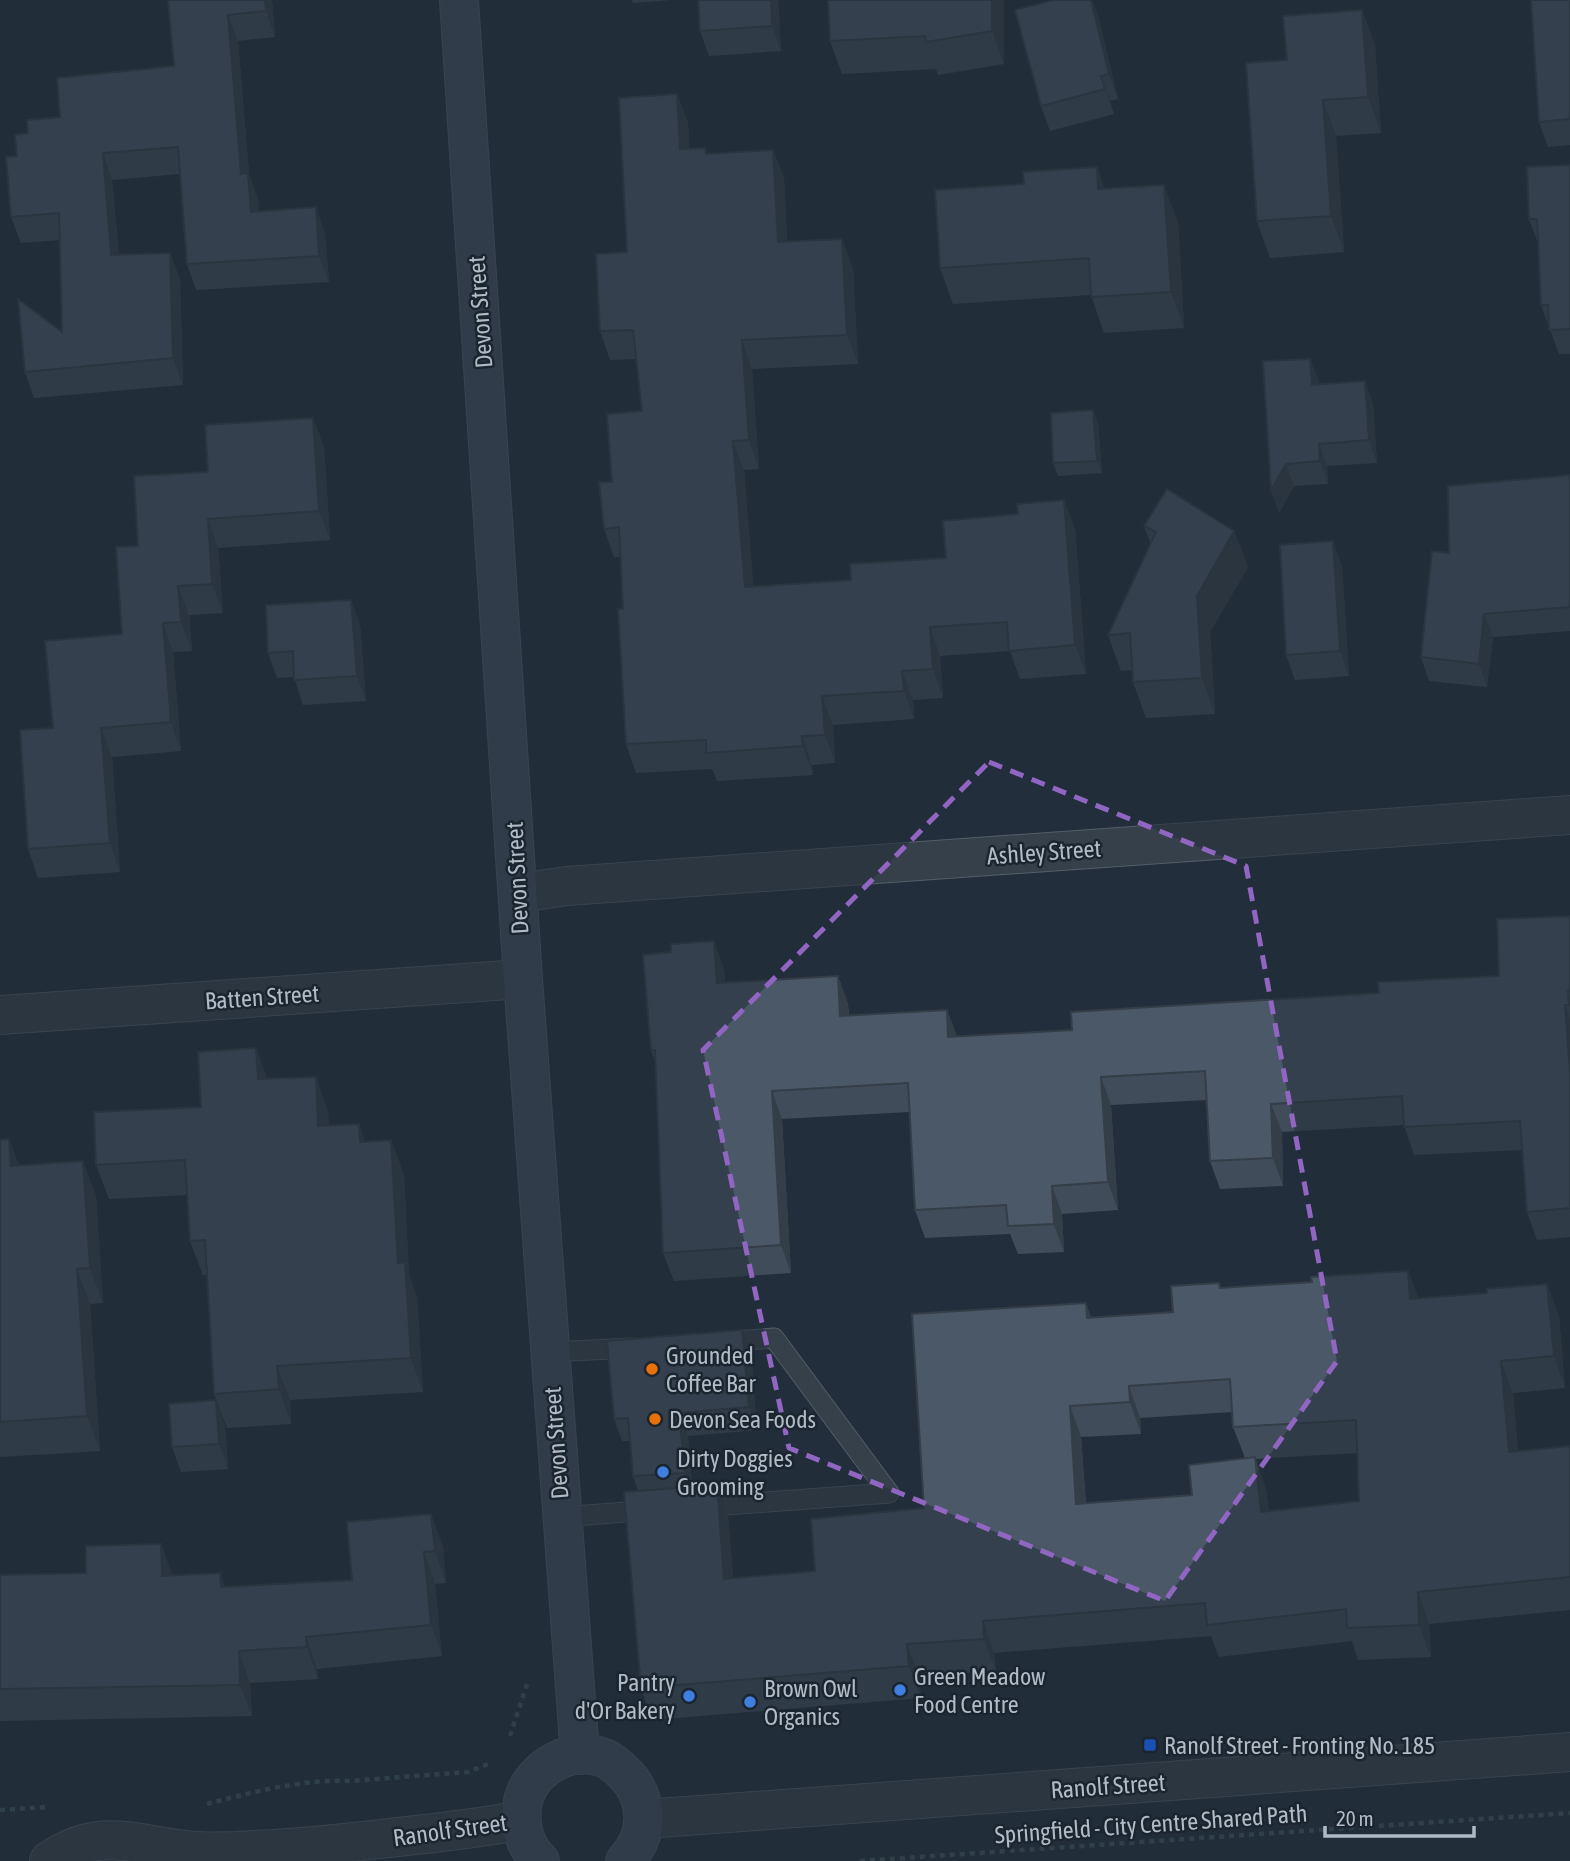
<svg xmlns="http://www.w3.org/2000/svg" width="1570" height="1861" font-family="'Asap Condensed',sans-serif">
	<rect width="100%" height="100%" fill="#222e3b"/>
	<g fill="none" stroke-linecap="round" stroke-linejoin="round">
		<g stroke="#545e69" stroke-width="21">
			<path id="service" d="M 722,1342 L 774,1338 L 889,1493
				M 549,1352 L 633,1348
				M 699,1507 L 889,1493
				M 562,1517 L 651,1510"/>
		</g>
		<g stroke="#545e69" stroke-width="40">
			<path id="minor" d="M 519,893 L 567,886 L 1570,815
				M 0,1015 L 523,979
				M 49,1861 C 104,1823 140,1848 198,1851 C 210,1852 223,1851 235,1851 C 287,1849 338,1844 389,1838 C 434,1833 477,1829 521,1820"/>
		</g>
		<g stroke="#545e69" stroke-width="40">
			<path id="tertiary" d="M 645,1819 L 1570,1752"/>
		</g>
		<g stroke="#545e69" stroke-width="40">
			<path id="secondary" d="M 459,0 L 523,979 L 580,1755
				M 540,1861 C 525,1847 520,1827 522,1807 C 526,1771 569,1744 604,1758 C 610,1760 616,1766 621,1770 C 649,1795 651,1834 625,1861"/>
		</g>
		<path stroke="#425759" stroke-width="4.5" stroke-dasharray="5 5" stroke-linecap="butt" d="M 510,1736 L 527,1684
			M 207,1804 C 252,1792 303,1779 350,1781 L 468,1772 L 488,1764
			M 0,1810 L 48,1807
			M 860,1861 L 1570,1813"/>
		<use href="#service" stroke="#36404b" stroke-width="19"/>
		<use href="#minor" stroke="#36404b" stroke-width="38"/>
		<use href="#tertiary" stroke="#36404b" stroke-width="38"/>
		<use href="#secondary" stroke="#444f5e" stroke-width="38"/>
	</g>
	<path fill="#404c59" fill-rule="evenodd" d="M 168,0 L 272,0 L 275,37 L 238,41 L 249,174 L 258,200 L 259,211 L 325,233 L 329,282 L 196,290 L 187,264 L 180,174 L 112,180 L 119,255 L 180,279 L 183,385 L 34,398 L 25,372 L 62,332 L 60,240 L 21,243 L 11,217 L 17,156 L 28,133 L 60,117 L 174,66 Z
		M 632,0 L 671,0 L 633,3 Z
		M 698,0 L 778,0 L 781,51 L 709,56 L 700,31 Z
		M 1004,0 L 1004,64 L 938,75 L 936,69 L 842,74 L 830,41 Z
		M 1054,0 L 1092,0 L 1098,16 L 1118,99 L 1110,101 L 1114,114 L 1050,131 L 1041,106 Z
		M 1570,0 L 1570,145 L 1548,147 L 1539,122 Z
		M 1362,10 L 1375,46 L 1381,133 L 1336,136 L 1344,252 L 1270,258 L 1257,221 L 1287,60 Z
		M 677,94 L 688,123 L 689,149 L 707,154 L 773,150 L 784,178 L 787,242 L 853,268 L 858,364 L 752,369 L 759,469 L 744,470 L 753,587 L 851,580 L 1075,528 L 1086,674 L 1020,679 L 1010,651 L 940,656 L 943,698 L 913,700 L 914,719 L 833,725 L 835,763 L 812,765 L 813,775 L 717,781 L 712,769 L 636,773 L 626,744 L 623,609 L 621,557 L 614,557 L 604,529 L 612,482 L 642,411 L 636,359 L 610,360 L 600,331 L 627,252 Z
		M 1570,165 L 1570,354 L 1559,354 L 1541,305 L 1538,243 L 1529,219 Z
		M 1105,189 L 1178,222 L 1184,328 L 1104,333 L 1091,295 L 953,304 L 940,268 Z
		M 1310,359 L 1319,384 L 1365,381 L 1373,404 L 1377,463 L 1327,466 L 1328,484 L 1294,486 L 1279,513 L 1271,490 Z
		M 313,418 L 324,447 L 330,540 L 218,548 L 223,613 L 189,615 L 192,651 L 173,652 L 181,751 L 112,757 L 120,872 L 38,878 L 28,849 L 122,634 L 138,546 L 208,472 Z
		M 1098,423 L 1102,473 L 1058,476 L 1053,463 Z
		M 1570,475 L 1570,631 L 1493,637 L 1487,687 L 1429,681 L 1421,657 L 1449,553 Z
		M 1144,526 L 1234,531 L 1248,567 L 1210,632 L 1215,714 L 1146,718 L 1133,682 L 1132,670 L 1121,671 L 1108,635 L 1151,544 Z
		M 1342,566 L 1349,676 L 1295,680 L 1286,655 Z
		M 360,625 L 366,701 L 303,705 L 294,677 L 277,678 L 268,653 Z
		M 1570,916 L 1570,1237 L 1537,1240 L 1527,1212 L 1522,1150 L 1414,1155 L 1404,1125 L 1282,1132 L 1283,1186 L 1220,1189 L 1210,1161 L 1207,1100 L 1111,1105 L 1118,1210 L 1062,1214 L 1064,1252 L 1018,1254 L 1010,1234 L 925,1238 L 915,1210 L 909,1112 L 782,1119 L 791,1273 L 674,1281 L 663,1253 L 655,1062 L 651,1050 L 724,969 L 725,982 L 838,976 L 848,1004 L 849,1015 L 947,1010 L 957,1037 L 1072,1030 L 1379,993 L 1499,976 Z
		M 268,1079 L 328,1111 L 329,1126 L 359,1124 L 365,1142 L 391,1140 L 404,1175 L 409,1275 L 417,1297 L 423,1392 L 290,1400 L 291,1424 L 227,1428 L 214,1394 L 207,1275 L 203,1275 L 190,1241 L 187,1195 L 109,1199 L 96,1165 L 201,1107 Z
		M 9,1139 L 19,1166 L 96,1196 L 103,1303 L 90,1304 L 100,1451 L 0,1457 L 0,1140 Z
		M 1408,1271 L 1418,1298 L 1559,1316 L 1565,1388 L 1513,1393 L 1518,1452 L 1570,1446 L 1570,1610 L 1429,1624 L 1431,1657 L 1358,1660 L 1352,1641 L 1219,1657 L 1211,1636 L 994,1653 L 996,1671 L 919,1676 L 921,1698 L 652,1720 L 641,1688 L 638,1491 L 633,1476 L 630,1441 L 622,1441 L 614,1419 L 751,1352 L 757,1430 L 688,1436 L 692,1487 L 717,1485 L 728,1517 L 733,1578 L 815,1571 L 924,1508 L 1086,1303 L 1091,1318 L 1173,1312 L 1221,1288 L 1312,1282 ZM 1232,1412 L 1233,1427 L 1245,1458 L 1192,1495 L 1086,1503 L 1081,1437 L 1141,1434 L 1140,1418 ZM 1357,1453 L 1359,1501 L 1269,1511 L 1266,1489 L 1255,1459 Z
		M 225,1425 L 228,1469 L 181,1472 L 172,1447 Z
		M 347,1522 L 443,1546 L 446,1583 L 435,1584 L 442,1656 L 317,1669 L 318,1679 L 250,1683 L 252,1716 L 0,1721 L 0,1575 L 172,1575 L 225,1587 L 352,1580 Z"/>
	<path fill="#343e48" d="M 265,0 L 272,0 L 275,37 L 266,11 Z
		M 771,0 L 778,0 L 781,51 L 772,26 Z
		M 992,0 L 1004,0 L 1004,64 L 992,31 Z
		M 1091,0 L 1092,0 L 1098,16 L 1118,99 L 1109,74 Z
		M 1362,10 L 1375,46 L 1381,133 L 1368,97 Z
		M 228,15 L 238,41 L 249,174 L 258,200 L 260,238 L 251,212 L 241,174 Z
		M 1101,76 L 1110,101 L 1114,114 L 1105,89 Z
		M 677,94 L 688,123 L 691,178 L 680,149 Z
		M 1323,100 L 1336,136 L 1344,252 L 1331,216 Z
		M 773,150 L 784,178 L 789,271 L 778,242 Z
		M 103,153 L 112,180 L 121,281 L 111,255 Z
		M 1097,167 L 1110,203 L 1098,189 Z
		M 1164,185 L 1178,222 L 1184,328 L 1171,292 Z
		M 316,207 L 325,233 L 329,282 L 319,256 Z
		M 842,239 L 853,268 L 858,364 L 847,335 Z
		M 170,253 L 180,279 L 183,385 L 173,358 Z
		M 742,340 L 752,369 L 759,469 L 749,440 Z
		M 1310,359 L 1319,381 L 1320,407 L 1312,385 Z
		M 1365,381 L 1373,404 L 1377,463 L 1369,440 Z
		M 1093,410 L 1098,423 L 1102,473 L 1097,461 Z
		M 313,418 L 324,447 L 330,540 L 319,511 Z
		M 733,441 L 744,470 L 756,616 L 745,587 Z
		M 1319,444 L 1327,466 L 1328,484 L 1320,461 Z
		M 1286,464 L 1294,486 L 1279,513 L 1271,490 Z
		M 1064,500 L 1075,528 L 1086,674 L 1075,645 Z
		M 208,519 L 218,548 L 223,613 L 212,584 Z
		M 1234,531 L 1248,567 L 1210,632 L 1215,714 L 1202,678 L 1197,596 Z
		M 1333,541 L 1342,566 L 1349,676 L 1340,651 Z
		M 178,586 L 189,615 L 192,651 L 181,622 Z
		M 351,600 L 360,625 L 366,701 L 357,676 Z
		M 1484,614 L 1493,637 L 1487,687 L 1479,664 Z
		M 163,623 L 173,652 L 181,751 L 171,722 Z
		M 930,627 L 940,656 L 943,698 L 933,669 Z
		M 902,671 L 913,700 L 914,719 L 904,691 Z
		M 822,696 L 833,725 L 835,763 L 825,735 Z
		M 101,728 L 112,757 L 120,872 L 110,843 Z
		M 802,736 L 812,765 L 813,775 L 803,746 Z
		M 714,941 L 724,969 L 727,1011 L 717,983 Z
		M 838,976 L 848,1004 L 850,1044 L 840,1016 Z
		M 1565,1005 L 1570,1018 L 1570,1074 Z
		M 947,1010 L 957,1038 L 948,1037 Z
		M 256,1048 L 269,1083 L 258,1079 Z
		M 316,1077 L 328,1111 L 330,1161 L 318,1126 Z
		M 1101,1077 L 1111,1105 L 1118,1210 L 1108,1182 Z
		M 772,1091 L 782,1119 L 791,1273 L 781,1245 Z
		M 1271,1104 L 1282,1132 L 1283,1186 L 1273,1158 Z
		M 359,1124 L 371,1159 L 360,1142 Z
		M 9,1139 L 22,1174 L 11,1166 Z
		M 391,1140 L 404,1175 L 409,1275 L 417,1297 L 423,1392 L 411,1358 L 398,1263 Z
		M 83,1161 L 96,1196 L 103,1303 L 90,1268 Z
		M 1052,1186 L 1062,1214 L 1064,1252 L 1054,1224 Z
		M 77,1269 L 90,1304 L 100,1451 L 87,1416 Z
		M 1408,1271 L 1420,1302 L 1410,1299 Z
		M 1547,1284 L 1559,1316 L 1565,1388 L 1554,1356 Z
		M 1086,1303 L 1098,1335 L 1087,1318 Z
		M 742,1330 L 751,1352 L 757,1430 L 749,1407 Z
		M 1501,1361 L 1513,1393 L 1520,1484 L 1509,1452 Z
		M 277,1366 L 290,1400 L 291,1424 L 279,1389 Z
		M 1129,1386 L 1140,1418 L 1141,1434 L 1130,1402 Z
		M 216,1400 L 225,1425 L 228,1469 L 219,1444 Z
		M 1070,1406 L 1081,1437 L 1088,1536 L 1076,1504 Z
		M 679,1413 L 688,1436 L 693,1495 L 685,1473 Z
		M 1255,1457 L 1266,1489 L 1272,1544 L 1261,1512 Z
		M 717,1485 L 728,1517 L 736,1611 L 724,1579 Z
		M 431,1514 L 443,1546 L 446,1583 L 435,1551 Z
		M 161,1544 L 173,1576 L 162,1576 Z
		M 424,1552 L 435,1584 L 442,1656 L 431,1625 Z
		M 220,1573 L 232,1605 L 221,1587 Z
		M 1418,1592 L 1429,1624 L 1431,1657 L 1419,1625 Z
		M 983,1621 L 994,1653 L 996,1671 L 984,1639 Z
		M 306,1637 L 317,1669 L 318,1679 L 307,1647 Z
		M 907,1644 L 919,1676 L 921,1698 L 909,1666 Z
		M 239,1651 L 250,1683 L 252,1716 L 240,1685 Z"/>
	<path fill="#4b5867" stroke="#343e48" stroke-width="2" fill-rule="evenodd" d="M 168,0 L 265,0 L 266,11 L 228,15 L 241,174 L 248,173 L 251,212 L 316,207 L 319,256 L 187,264 L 178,147 L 103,153 L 111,255 L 170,253 L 173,358 L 25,372 L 18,299 L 62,332 L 59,213 L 11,217 L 6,157 L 17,156 L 15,135 L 28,133 L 27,120 L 60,117 L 57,78 L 174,66 Z
		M 698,0 L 771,0 L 772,26 L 700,31 Z
		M 828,0 L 992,0 L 992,31 L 926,42 L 925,36 L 830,41 Z
		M 1054,0 L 1091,0 L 1109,74 L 1101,76 L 1105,89 L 1041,106 L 1015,10 Z
		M 1531,0 L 1570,0 L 1570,119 L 1539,122 Z
		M 1362,10 L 1368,97 L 1323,100 L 1331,216 L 1257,221 L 1246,63 L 1287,60 L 1283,16 Z
		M 677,94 L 680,149 L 705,148 L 706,154 L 773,150 L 778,242 L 842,239 L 847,335 L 742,340 L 749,440 L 733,441 L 745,587 L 851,580 L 850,564 L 946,558 L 943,521 L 1018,514 L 1017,504 L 1064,500 L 1075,645 L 1009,651 L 1007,622 L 930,627 L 933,669 L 902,671 L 904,691 L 822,696 L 825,735 L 802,736 L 803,746 L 706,753 L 706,740 L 626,744 L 618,609 L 623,609 L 619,527 L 604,529 L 599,482 L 612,482 L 607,414 L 642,411 L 633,330 L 600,331 L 596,254 L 627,252 L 619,98 Z
		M 1570,165 L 1570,329 L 1549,330 L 1548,305 L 1541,305 L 1537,219 L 1529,219 L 1527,167 Z
		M 1097,167 L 1098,189 L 1164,185 L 1171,292 L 1091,297 L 1089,258 L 940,268 L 935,190 L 1024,184 L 1023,172 Z
		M 1310,359 L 1312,385 L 1365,381 L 1369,440 L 1319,444 L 1320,461 L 1286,464 L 1271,490 L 1263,361 Z
		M 1093,410 L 1097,461 L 1053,463 L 1051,413 Z
		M 313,418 L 319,511 L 208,519 L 212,584 L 178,586 L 181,622 L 163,623 L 171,722 L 101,728 L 110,843 L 28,849 L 20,730 L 53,728 L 45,641 L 122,634 L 116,547 L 138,546 L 134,476 L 208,472 L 205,425 Z
		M 1570,475 L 1570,607 L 1484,614 L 1479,664 L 1421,657 L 1432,551 L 1449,553 L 1448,486 Z
		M 1167,489 L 1234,531 L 1197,596 L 1202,678 L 1133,682 L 1130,633 L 1108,635 L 1156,532 L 1144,526 Z
		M 1333,541 L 1340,651 L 1286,655 L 1280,545 Z
		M 351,600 L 357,676 L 294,680 L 293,651 L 268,653 L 266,605 Z
		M 1570,916 L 1570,991 L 1568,991 L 1569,1005 L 1565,1005 L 1570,1074 L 1570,1208 L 1527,1212 L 1520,1121 L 1404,1127 L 1402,1096 L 1271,1104 L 1273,1158 L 1210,1161 L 1205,1071 L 1101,1077 L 1108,1182 L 1052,1186 L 1054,1224 L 1008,1226 L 1006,1205 L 915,1210 L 908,1083 L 772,1091 L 781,1245 L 663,1253 L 655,1050 L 651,1050 L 643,955 L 671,952 L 671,944 L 714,941 L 717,983 L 838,976 L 840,1016 L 947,1010 L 948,1037 L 1072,1030 L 1071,1012 L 1379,993 L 1378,982 L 1499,976 L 1497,919 Z
		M 256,1048 L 258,1079 L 316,1077 L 318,1126 L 359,1124 L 360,1142 L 391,1140 L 398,1263 L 405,1262 L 411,1358 L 277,1366 L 279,1389 L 214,1394 L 205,1240 L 190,1241 L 185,1160 L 96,1165 L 94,1112 L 201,1107 L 198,1052 Z
		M 9,1139 L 11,1166 L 83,1161 L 90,1268 L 77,1269 L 87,1416 L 0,1422 L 0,1140 Z
		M 1408,1271 L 1410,1299 L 1487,1293 L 1487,1289 L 1547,1284 L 1554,1356 L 1501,1361 L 1509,1452 L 1570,1446 L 1570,1577 L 1418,1592 L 1419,1625 L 1347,1628 L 1346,1609 L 1207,1625 L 1205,1603 L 983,1621 L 984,1639 L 907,1644 L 909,1666 L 641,1688 L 624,1492 L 717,1485 L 724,1579 L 815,1571 L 811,1519 L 924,1508 L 912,1314 L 1086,1303 L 1087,1318 L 1173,1312 L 1171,1286 L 1219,1283 L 1220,1288 L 1312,1282 L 1311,1277 ZM 1230,1379 L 1233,1427 L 1356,1420 L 1359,1501 L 1261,1512 L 1255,1457 L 1189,1465 L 1192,1495 L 1076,1504 L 1070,1406 L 1130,1402 L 1129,1386 Z
		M 742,1330 L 749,1407 L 679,1413 L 685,1473 L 633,1476 L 628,1418 L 614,1419 L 607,1341 Z
		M 216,1400 L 219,1444 L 172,1447 L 169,1404 Z
		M 431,1514 L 435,1551 L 424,1552 L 431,1625 L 306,1637 L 307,1647 L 239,1651 L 240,1685 L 0,1689 L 0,1575 L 86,1573 L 86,1546 L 161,1544 L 162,1576 L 220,1573 L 221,1587 L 352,1580 L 347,1522 Z"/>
	<path d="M0 0H1570V1861H0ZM 989,762 L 1246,866 L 1337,1361 L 1165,1601 L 789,1448 L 703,1050 Z" fill="#222e3b" fill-opacity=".55" fill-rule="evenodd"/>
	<path fill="none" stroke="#9165c2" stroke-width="5" stroke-dasharray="14 9" stroke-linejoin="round" d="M 989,762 L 1246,866 L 1337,1361 L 1165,1601 L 789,1448 L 703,1050 Z"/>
	<g fill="#e8710a" stroke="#1b2530" stroke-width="2.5">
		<circle cx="652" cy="1369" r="7"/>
		<circle cx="655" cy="1419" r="7"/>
	</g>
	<g fill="#3f7fe0" stroke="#1b2530" stroke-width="2.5">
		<circle cx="663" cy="1472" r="7"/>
		<circle cx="900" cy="1690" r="7"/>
		<circle cx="689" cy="1696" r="7"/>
		<circle cx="750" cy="1702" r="7"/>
	</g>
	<rect fill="#1a4fb4" stroke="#1b2530" stroke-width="2.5" x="1143" y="1738" width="14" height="14" rx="3.5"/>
	<g text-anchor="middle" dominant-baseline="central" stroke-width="5" stroke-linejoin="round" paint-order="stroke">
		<g font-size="24" fill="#b1bbc7" stroke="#1b2530">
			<text transform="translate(480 312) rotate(-94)">Devon Street</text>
			<text transform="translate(1044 852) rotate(-4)">Ashley Street</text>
			<text transform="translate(517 878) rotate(-93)">Devon Street</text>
			<text transform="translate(262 997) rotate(-4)">Batten Street</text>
			<text transform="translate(556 1443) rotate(-94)">Devon Street</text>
			<text transform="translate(1108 1786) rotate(-4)">Ranolf Street</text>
			<text transform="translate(1151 1824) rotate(-4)">Springfield - City Centre Shared Path</text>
			<text transform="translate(450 1830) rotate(-8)">Ranolf Street</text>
		</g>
		<g font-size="24" fill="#b1bbc7" stroke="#1b2530" text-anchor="start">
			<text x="666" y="1355">Grounded<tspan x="666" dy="28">Coffee Bar</tspan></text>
			<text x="669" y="1419">Devon Sea Foods</text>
			<text x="677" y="1458">Dirty Doggies<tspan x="677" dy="28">Grooming</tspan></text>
			<text x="914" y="1676">Green Meadow<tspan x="914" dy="28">Food Centre</tspan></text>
			<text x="675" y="1682" text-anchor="end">Pantry<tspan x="675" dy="28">d'Or Bakery</tspan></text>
			<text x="764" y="1688">Brown Owl<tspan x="764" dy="28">Organics</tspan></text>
			<text x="1164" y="1745">Ranolf Street - Fronting No. 185</text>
		</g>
	</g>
	<path d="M1325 1826v10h149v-10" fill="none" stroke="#b1bbc7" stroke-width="3.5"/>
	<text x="1336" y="1826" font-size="21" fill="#b1bbc7" stroke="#1b2530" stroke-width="5" paint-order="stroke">20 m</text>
</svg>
